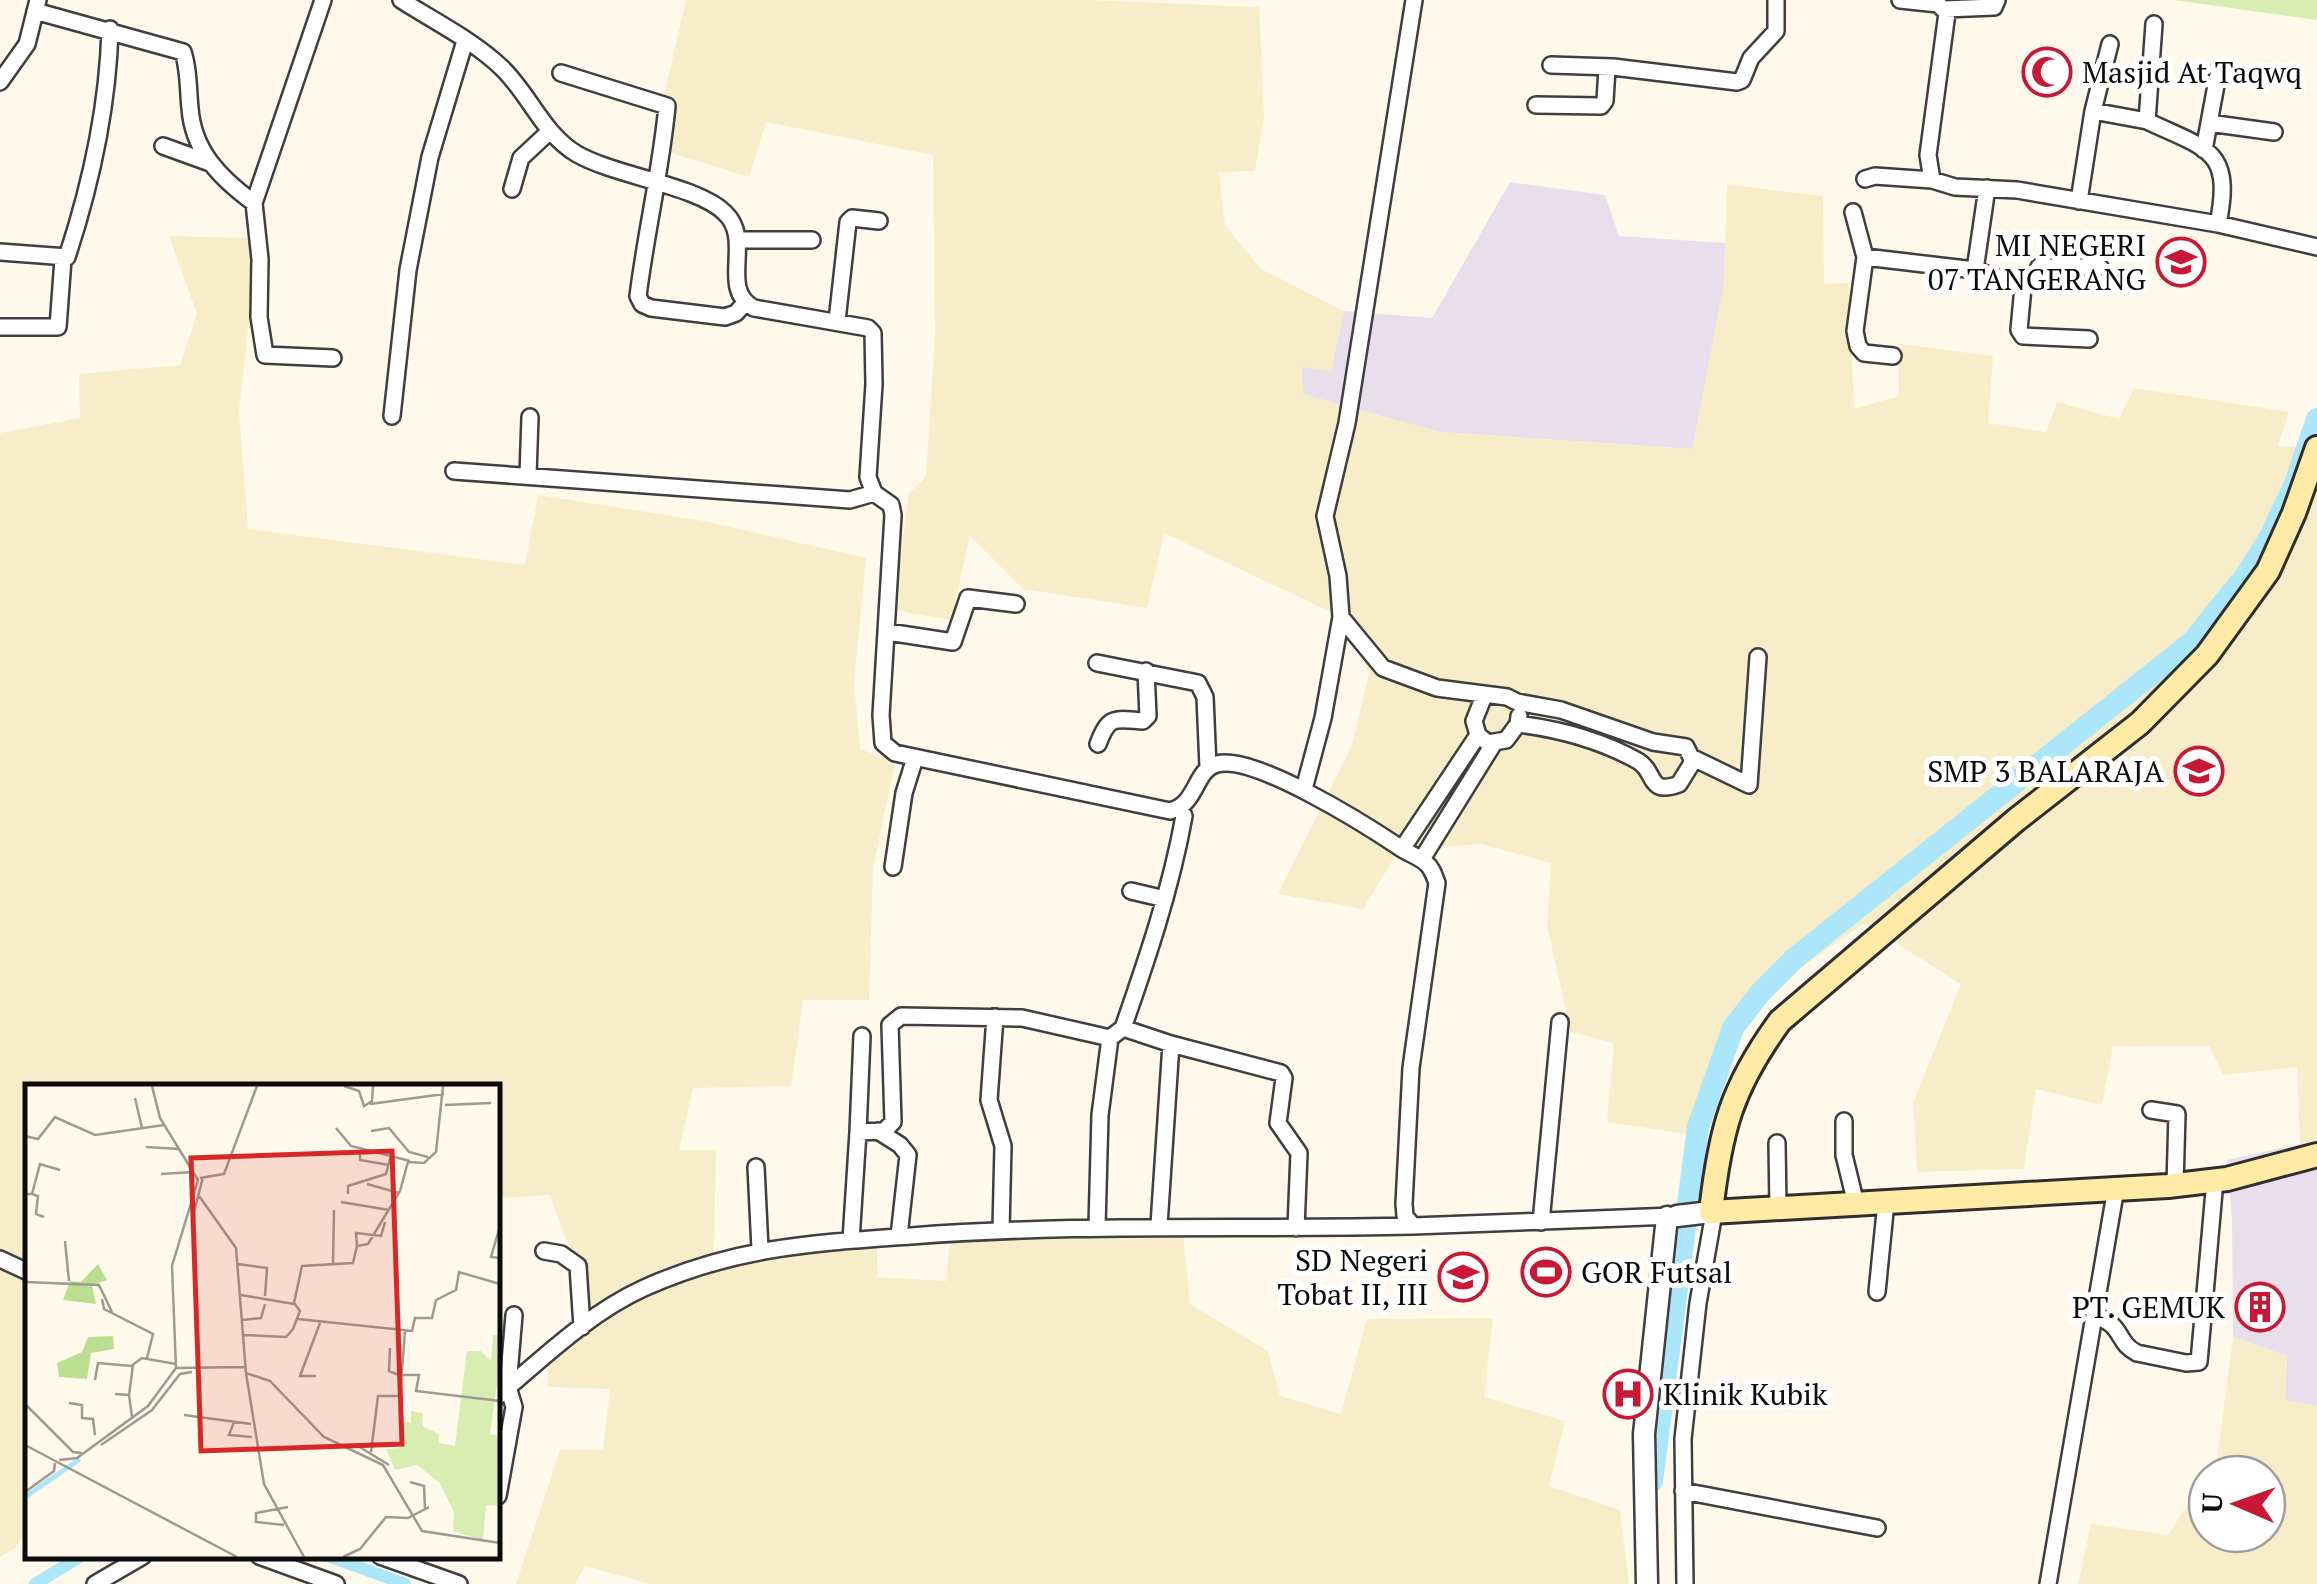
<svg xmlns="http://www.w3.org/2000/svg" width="2317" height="1584" font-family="'PT Serif',serif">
	<rect width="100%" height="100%" fill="#fff9eb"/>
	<path fill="#e9dfec" d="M 1510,182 L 1605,195 L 1619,236 L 1725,243 L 1724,284 L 1693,449 L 1439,432 L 1302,394 L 1301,366 L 1331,370 L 1344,311 L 1432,318 Z
		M 2317,1140 L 2317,1406 L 2285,1400 L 2287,1356 L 2233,1337 L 2232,1218 L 2227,1160 Z"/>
	<path fill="#f7eec9" d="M 686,0 L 1088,0 L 1259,7 L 1264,117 L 1255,171 L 1219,172 L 1225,225 L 1261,269 L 1344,311 L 1331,371 L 1302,367 L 1303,394 L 1439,432 L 1692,449 L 1724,284 L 1727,184 L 1823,196 L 1824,284 L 1849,283 L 1854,409 L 1899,396 L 1899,344 L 1993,356 L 1988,423 L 2046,432 L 2057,402 L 2119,419 L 2134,388 L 2289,412 L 2278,445 L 2317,450 L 2317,1140 L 2300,1145 L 2297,1067 L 2223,1075 L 2209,1046 L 2113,1046 L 2102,1105 L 2036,1089 L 2024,1169 L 1917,1172 L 1913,1103 L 1961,984 L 1864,923 L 1765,994 L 1714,1068 L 1693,1135 L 1607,1122 L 1614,1043 L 1571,1032 L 1547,926 L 1551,863 L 1481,844 L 1399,850 L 1363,909 L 1278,894 L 1352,745 L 1369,673 L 1343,618 L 1164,533 L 1147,608 L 1023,589 L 970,536 L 951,620 L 898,611 L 900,564 L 909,493 L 926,477 L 935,336 L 933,155 L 766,122 L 749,177 L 652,147 Z
		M 169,236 L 258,238 L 239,410 L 248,529 L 525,565 L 538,495 L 704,521 L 866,558 L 854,682 L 860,749 L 895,762 L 873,868 L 869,1000 L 803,1000 L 791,1086 L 693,1088 L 679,1150 L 716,1150 L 714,1253 L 877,1235 L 877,1277 L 946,1281 L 950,1238 L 1182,1225 L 1190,1304 L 1268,1351 L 1280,1396 L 1341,1414 L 1367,1319 L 1493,1318 L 1484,1397 L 1565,1421 L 1549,1486 L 1620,1510 L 1629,1584 L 650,1584 L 585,1566 L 575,1584 L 516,1584 L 560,1450 L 603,1450 L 610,1389 L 548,1387 L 547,1341 L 590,1307 L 550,1195 L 498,1198 L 498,1086 L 28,1086 L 27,1532 L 15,1548 L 0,1557 L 0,433 L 80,418 L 79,374 L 180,365 L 197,314 Z
		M 2233,1337 L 2287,1356 L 2285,1400 L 2317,1406 L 2317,1584 L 2078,1584 L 2091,1524 L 2168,1535 L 2207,1474 L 2207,1534 L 2267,1534 L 2267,1474 L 2207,1474 L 2217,1458 Z"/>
	<path fill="#d7edb2" d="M 2174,0 L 2317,0 L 2317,21 L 2317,20 Z"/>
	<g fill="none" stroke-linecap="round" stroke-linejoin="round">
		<path stroke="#abe6fb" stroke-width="12" d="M 328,1556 L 405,1584
			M 35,1584 L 81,1556"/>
		<path stroke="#abe6fb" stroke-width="22" d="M 1652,1481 L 1698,1127 L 1733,1028 L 1760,993 L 1795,958 L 2193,641 L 2246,575 L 2270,537 L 2296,481 L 2317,419"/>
		<g stroke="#3f3f3f" stroke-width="20">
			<path id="minor" d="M 401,0 C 434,21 474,41 502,68 C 530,95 543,134 577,154 C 615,176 699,186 725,213 C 754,240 718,289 754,308 L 868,328 L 873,333 L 874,384 L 868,477 L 874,493 L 891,505 L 893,515 L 881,715 L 883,743 L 895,753 L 1170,811 C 1198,804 1194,770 1217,764 C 1254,754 1366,825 1399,847 C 1407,853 1418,856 1426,863 C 1432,868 1434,875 1437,883 L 1411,1068 L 1404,1204 L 1405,1216 L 1413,1226 L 1673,1216
				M 1900,0 L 1938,4 L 1947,13 L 1928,155 L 1932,180 L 1955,187 L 2017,190 L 2218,224 L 2317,247
				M 1945,9 L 1994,7 L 1997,0
				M 35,11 L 183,52 C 189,69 188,90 190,108 C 193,151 220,178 254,203 L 260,259 L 259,317 L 265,355 L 333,358
				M 2154,24 L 2147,121 C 2208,150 2233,149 2218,224
				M 1551,65 L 1613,67 L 1737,82 L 1742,80 L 1751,58 L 1776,31 L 1776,0
				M 561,73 L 667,106 C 661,170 646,232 638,296 L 642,304 L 651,308 L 725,317 L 736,313 L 745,303
				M 0,82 L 27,44 L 38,0
				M 1536,105 L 1601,106 L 1605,101 L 1607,68
				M 2093,111 L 2147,121
				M 2209,123 L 2274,132
				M 163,146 L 210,163
				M 2204,150 L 2219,69
				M 1865,179 L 1875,176 L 1932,180
				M 512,189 L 521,158 L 550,131
				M 2079,201 L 2093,111 L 2110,44
				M 254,203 L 323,0
				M 1853,212 L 1865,257 L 1855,331 L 1858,346 L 1864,353 L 1893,356
				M 738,240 L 812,240
				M 0,252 L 67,257 C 91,184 108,106 110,29
				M 1865,257 L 1975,270 L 1987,188
				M 1975,270 L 2023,287 L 2019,330 L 2023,336 L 2089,339
				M 2023,287 L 2034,281 L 2039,267 L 2100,267
				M 837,321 L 848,222 L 852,218 L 879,221
				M 0,327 L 58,327 L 63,259
				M 392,416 L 408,270 L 430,157 L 465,41
				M 454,471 L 850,500 L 874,493
				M 528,475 L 530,417
				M 1341,617 L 1383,668 L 1437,688 L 1507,697 L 1517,702 L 1561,710 L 1653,742 L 1686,747 L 1691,757 L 1749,785 L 1758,657
				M 888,632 L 953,642 L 968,598 L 1016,604
				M 1097,663 L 1198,683 L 1205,697 L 1208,767
				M 1484,696 L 1474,721 L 1478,735 L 1488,743 L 1506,740 L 1518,724 L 1519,716
				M 1518,724 C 1558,729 1602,741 1638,761 C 1656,771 1647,796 1679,784 L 1692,763 L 1691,757
				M 1098,744 C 1109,715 1114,719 1143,721 L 1148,716 L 1146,671
				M 1304,789 L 1323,718 L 1341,617 L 1338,576 L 1325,516 L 1347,423 L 1414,0
				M 1402,849 L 1478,735
				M 1422,859 L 1494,743
				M 893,867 L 904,793 L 915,758
				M 1131,891 L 1165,899
				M 995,1017 L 989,1100 L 1003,1146 L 1001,1229
				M 1123,1028 L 1171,1044 L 1159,1225
				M 1171,1044 L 1281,1073 L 1284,1078 L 1278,1123 L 1299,1153 L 1296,1228
				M 2151,1110 L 2177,1114 L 2175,1185
				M 1844,1121 L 1844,1155 L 1856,1204
				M 878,1131 L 900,1145 L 908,1155 L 899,1236
				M 858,1132 L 862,1036
				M 1777,1143 L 1778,1208
				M 756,1167 L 760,1249
				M 1541,1222 L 1560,1022
				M 1097,1226 L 1100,1115 L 1110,1038 L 1123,1028 C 1147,959 1171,889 1184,816 L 1180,809
				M 851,1240 L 858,1132 L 884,1131 L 893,1122 L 890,1025 L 901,1016 L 1022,1018 L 1110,1038
				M 544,1251 L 561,1254 L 578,1266 L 582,1327
				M 0,1259 L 28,1272
				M 1877,1292 L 1886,1202
				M 2094,1316 C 2125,1325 2115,1342 2137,1353 L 2186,1363 L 2199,1362 L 2215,1180
				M 498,1396 C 543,1358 589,1313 644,1288 C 735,1247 813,1243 911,1236 C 1078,1223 1245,1230 1413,1226
				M 1683,1491 L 1877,1528
				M 498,1496 L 514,1407 L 508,1387 L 514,1315
				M 259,1556 L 336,1584
				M 380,1556 L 459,1584
				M 95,1584 L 143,1556
				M 1685,1584 L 1683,1439 L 1698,1303 L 1714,1213
				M 2048,1584 L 2116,1188"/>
		</g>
		<g stroke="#3f3f3f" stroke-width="25">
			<path id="tertiary" d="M 1677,1216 L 1711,1212
				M 1647,1584 L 1644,1434 L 1667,1217"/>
		</g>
		<g stroke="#2e2e2e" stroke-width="28">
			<path id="secondary" d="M 2317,448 L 2294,513 L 2268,571 L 2207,655 L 2140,723 L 2016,820 L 1780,1021 C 1731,1088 1720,1131 1711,1212 L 2168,1186 L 2227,1179 L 2317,1155"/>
		</g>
		<use href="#minor" stroke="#fff" stroke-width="15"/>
		<use href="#tertiary" stroke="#fff" stroke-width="20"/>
		<use href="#secondary" stroke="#ffeba6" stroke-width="22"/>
	</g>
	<defs>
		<g id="mosque-ring" transform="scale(2.5)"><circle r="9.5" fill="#fff" stroke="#c71935" stroke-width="1.5"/><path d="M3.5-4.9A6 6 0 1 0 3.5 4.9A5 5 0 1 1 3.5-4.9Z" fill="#c71935"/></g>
		<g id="school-ring" transform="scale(2.5)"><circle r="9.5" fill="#fff" stroke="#c71935" stroke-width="1.5"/><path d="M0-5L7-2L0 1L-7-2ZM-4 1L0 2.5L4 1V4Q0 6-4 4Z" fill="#c71935"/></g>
		<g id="stadium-ring" transform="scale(2.5)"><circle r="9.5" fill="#fff" stroke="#c71935" stroke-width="1.5"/><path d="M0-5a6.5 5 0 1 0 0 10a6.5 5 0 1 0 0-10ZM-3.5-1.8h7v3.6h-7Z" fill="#c71935"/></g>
		<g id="building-ring" transform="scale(2.5)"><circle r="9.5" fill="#fff" stroke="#c71935" stroke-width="1.5"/><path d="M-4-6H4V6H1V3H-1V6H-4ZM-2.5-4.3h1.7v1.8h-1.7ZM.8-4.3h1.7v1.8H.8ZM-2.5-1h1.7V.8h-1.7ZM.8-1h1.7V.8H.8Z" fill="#c71935"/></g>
		<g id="hospital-ring" transform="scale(2.5)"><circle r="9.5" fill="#fff" stroke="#c71935" stroke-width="1.5"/><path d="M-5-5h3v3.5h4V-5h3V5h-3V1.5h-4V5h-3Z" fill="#c71935"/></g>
	</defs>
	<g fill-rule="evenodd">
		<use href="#mosque-ring" x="2047" y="72"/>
		<use href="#school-ring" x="2181" y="262"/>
		<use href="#school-ring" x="2199" y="771"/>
		<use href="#stadium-ring" x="1546" y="1272"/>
		<use href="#school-ring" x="1463" y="1277"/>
		<use href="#building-ring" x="2260" y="1307"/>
		<use href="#hospital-ring" x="1628" y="1394"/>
	</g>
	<g text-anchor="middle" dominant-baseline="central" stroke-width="10" stroke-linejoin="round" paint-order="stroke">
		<g font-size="30" fill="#0c0c0c" stroke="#fff" text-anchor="end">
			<text x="2082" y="72" text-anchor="start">Masjid At Taqwq</text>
			<text x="2146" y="245">MI NEGERI<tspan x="2146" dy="34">07 TANGERANG</tspan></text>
			<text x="2164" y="771">SMP 3 BALARAJA</text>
			<text x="1428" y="1260">SD Negeri<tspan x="1428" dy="34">Tobat II, III</tspan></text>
			<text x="1581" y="1272" text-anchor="start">GOR Futsal</text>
			<text x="2225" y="1307">PT. GEMUK</text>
			<text x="1663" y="1394" text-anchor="start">Klinik Kubik</text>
		</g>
	</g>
	<g transform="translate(25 1084)">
		<rect width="475" height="475" fill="#fff9eb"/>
		<path d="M 468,251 L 475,251 L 475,279 L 465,350 L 475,352 L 475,422 L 461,421 L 458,456 L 428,447 L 429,428 L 415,399 L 392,381 L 370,386 L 361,365 L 374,364 L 377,338 L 386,338 L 386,327 L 398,329 L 397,342 L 414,350 L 413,359 L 430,362 L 442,267 L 456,267 L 466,277 Z" fill="#d7edb2"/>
		<path d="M 73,180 L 82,196 L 67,201 L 71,220 L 38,216 L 45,197 L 56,198 ZM 88,252 L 89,265 L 66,269 L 62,295 L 34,293 L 32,279 L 57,268 L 63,253 Z" fill="#bcdf8f"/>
		<path fill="none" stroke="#abe6fb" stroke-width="5" d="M 0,413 L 55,375"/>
		<path fill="none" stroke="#9e9a92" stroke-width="2.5" d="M 127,2 L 135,34 L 173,96 L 147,182 L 151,284M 319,2 L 334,7 L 339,22 L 347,17 L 348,2M 110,14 L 117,44M 345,20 L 419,10M 420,21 L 466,19M 311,44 L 326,62 L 385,77M 346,47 L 364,44 L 384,68 L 403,73M 0,52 L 13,55 L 30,33 L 70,51 L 139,41M 121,63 L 154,65M 335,63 L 335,76 L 364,81M 136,90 L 168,88M 175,94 L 199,90 L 232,2M 342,100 L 374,109M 0,110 L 7,110 L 15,80 L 35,86M 7,110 L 13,112 L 11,130 L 19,133M 323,110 L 323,102 L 361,90 L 366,71M 174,112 L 211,164 L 218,251M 316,118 L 364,126M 167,136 L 178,93M 475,142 L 466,173 L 475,174M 40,157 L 44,197M 332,162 L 331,149 L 356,152 L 360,138M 213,180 L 242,184 L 240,212M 308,180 L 309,126M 0,198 L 74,201 L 87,228M 216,211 L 269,220M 77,215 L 79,225 L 128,250 L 122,274M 273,235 L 387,247 L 390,234 L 407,234 L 411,216 L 431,206 L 434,188 L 475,200M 217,236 L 236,234 L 240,220M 365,264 L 364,287 L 376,292M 221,289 L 218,251 L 261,253 L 268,245 L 275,227 L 269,219 L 277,182 L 328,179 L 332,162 L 343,160 L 375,107 L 383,78 L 399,79 L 411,68 L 418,2M 376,291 L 394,291 L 391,307 L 475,317M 291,292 L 275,292 L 295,239M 70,296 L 73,279 L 106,282 L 117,274 L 151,280M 90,310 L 104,311 L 107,333M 104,311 L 108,281M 44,319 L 57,321 L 57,334 L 68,335 L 70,351M 0,320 L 48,368 L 57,369M 159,331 L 226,340M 209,338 L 204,351 L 227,353M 0,361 L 212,473M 76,361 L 127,326 L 155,290 L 167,288M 333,362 L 364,381M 346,368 L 353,312 L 375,312 L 380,247M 34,376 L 52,374 L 123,322 L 151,284 L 220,283M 385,398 L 399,402 L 400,425M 0,408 L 29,387 L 30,379M 259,441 L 231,438 L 231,429 L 263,423M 279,473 L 239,400 L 221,289 L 245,297 L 299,353 L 358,381 L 397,447 L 475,459M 318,473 L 335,465 L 361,433 L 383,434 L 404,423"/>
		<path fill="#d62828" fill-opacity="0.15" stroke="#d62828" stroke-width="5" d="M 367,67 L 377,360 L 176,367 L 166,74 Z"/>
		<rect width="475" height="475" fill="none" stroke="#0c0c0c" stroke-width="5"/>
	</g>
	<g transform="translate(2237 1504) rotate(272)"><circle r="48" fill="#ffffff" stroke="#9e9e9e" stroke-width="2.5"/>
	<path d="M0-8L18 38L0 25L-18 38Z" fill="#c71935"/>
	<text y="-15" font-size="28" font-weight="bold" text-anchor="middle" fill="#0c0c0c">U</text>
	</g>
</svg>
